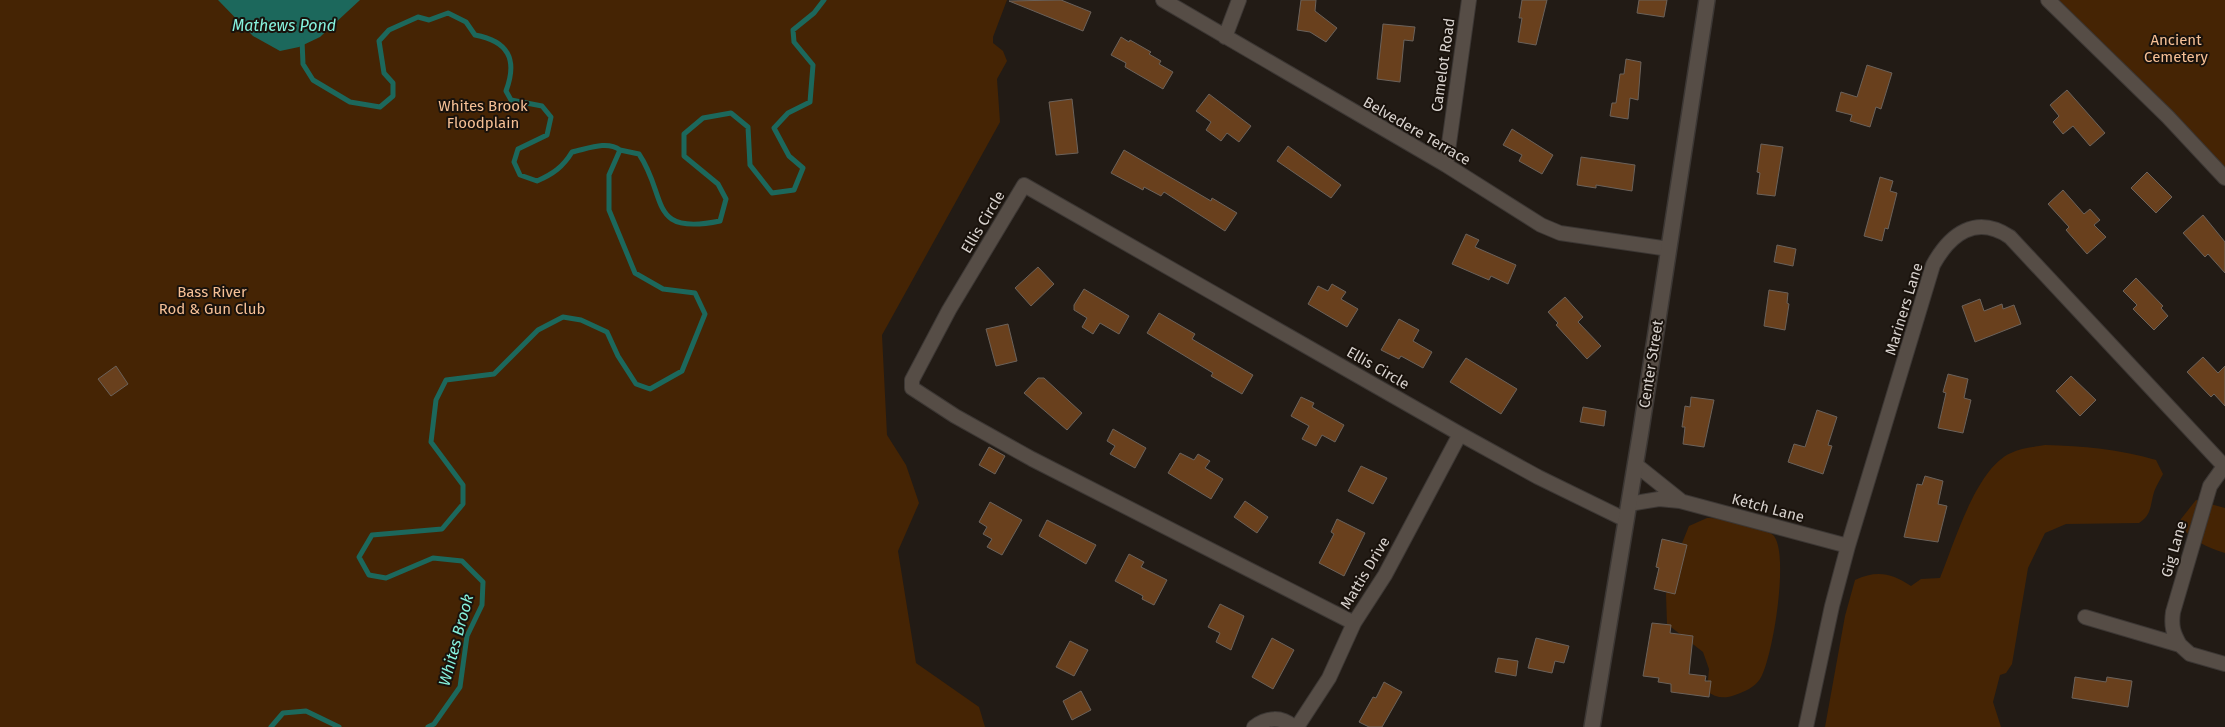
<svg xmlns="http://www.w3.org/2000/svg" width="2225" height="727" font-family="'Fira Sans',sans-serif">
	<rect width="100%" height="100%" fill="#221b15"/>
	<path fill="#452404" d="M 0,0 L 1007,0 L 993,37 L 993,43 L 1003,51 L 1007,61 L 997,79 L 1000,122 L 882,335 L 887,435 L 906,465 L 919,503 L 898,551 L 916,663 L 979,707 L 985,727 L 0,727 Z
		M 2057,0 L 2225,0 L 2225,168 L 2225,167 Z
		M 2045,445 C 2083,446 2119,449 2156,460 L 2163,474 C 2160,480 2156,486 2154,492 C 2150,505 2152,515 2139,523 L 2066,524 L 2045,533 L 2028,568 L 2012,664 L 2006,673 L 2000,675 L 1993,702 L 2001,727 L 1825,727 L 1845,616 L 1855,580 C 1877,570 1891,573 1911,586 L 1921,579 L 1940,578 C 1954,544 1976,468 2011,453 C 2021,448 2035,447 2045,445 Z
		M 2196,500 L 2225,508 L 2225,553 C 2206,547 2191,540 2179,524 L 2181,519 Z
		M 1707,518 C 1721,518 1764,526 1773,535 C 1790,551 1773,659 1760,679 C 1755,687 1744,692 1735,695 C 1725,699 1715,698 1707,691 L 1709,669 L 1703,652 L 1667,624 L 1666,594 L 1678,553 L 1689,526 Z"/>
	<path fill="#1c685c" d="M 218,0 L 360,0 L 320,37 L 299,47 L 280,51 L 253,36 Z"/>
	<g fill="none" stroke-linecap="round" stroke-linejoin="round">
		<path stroke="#1c685c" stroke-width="5" d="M 302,40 L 303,64 L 313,80 L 350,102 L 380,107 L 393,96 L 393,83 L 384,73 L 379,41 L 389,30 L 418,17 L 429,20 L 448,13 L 466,22 L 475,35 C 508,41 518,59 506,91 L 511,100 L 542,106 L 551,117 L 547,135 L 518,149 L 514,162 L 520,175 L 537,181 C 553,174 563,167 572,152 C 587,149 607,140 620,150
			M 271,727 L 283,713 L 306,711 L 339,727
			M 428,727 L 434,724 L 460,687 L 467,636 L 482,605 L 483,582 L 462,561 L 433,558 L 386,578 L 369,575 L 359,557 L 372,535 L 442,529 L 463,504 L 463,485 L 431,442 L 436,400 L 446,380 L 494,374 L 538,330 L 563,317 L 581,320 L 607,332 L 618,356 L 636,384 L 650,389 L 682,371 L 705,314 L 695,293 L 663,289 L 635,273 L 609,210 L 609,175 L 620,150 L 639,154 C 668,197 647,236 720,221 L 726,199 L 718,184 L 684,156 L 684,134 L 703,118 L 731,113 L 748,127 L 750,165 L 772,193 L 794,190 L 803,168 L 789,156 L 774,128 L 788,113 L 810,102 L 813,65 L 794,42 L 793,30 L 814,13 L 824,0"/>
	</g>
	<path fill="#69401d" stroke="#6b625b" d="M 1061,0 L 1091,12 L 1083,31 L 1009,1 Z
		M 1301,0 L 1316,0 L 1315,11 L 1337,28 L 1326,42 L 1310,32 L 1297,30 Z
		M 1522,0 L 1547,0 L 1536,45 L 1518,42 L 1522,18 L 1519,18 Z
		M 1639,0 L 1667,0 L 1664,17 L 1637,13 Z
		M 1383,24 L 1415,27 L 1413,41 L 1404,40 L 1400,82 L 1377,79 Z
		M 1121,37 L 1129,42 L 1130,40 L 1151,52 L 1149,54 L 1161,61 L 1159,64 L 1173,72 L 1163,89 L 1125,67 L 1126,63 L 1111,55 Z
		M 1626,59 L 1641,62 L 1638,100 L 1630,98 L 1628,119 L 1610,116 L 1612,103 L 1616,103 L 1620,74 L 1624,74 Z
		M 1867,65 L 1892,73 L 1881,109 L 1876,107 L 1870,127 L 1850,121 L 1852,115 L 1836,111 L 1841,92 L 1857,97 Z
		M 2067,90 L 2105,133 L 2090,146 L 2073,126 L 2063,134 L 2053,122 L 2059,116 L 2050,105 Z
		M 1209,94 L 1251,126 L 1239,142 L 1227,133 L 1221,141 L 1206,130 L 1211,122 L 1196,111 Z
		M 1072,99 L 1078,153 L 1056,155 L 1049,102 Z
		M 1512,129 L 1553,155 L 1542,174 L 1519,161 L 1522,155 L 1503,145 Z
		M 1761,144 L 1783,147 L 1775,196 L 1757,194 L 1760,173 L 1757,172 Z
		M 1288,146 L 1341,185 L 1331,198 L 1277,161 Z
		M 1124,150 L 1211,201 L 1212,198 L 1237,213 L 1225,231 L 1164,192 L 1161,196 L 1144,187 L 1143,190 L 1111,173 Z
		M 1581,157 L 1635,165 L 1632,191 L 1596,185 L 1596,188 L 1577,185 Z
		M 2147,172 L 2172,197 L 2156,213 L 2131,188 Z
		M 1880,177 L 1893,181 L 1890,191 L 1897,193 L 1888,229 L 1885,228 L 1882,241 L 1864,236 Z
		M 2063,190 L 2084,214 L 2090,209 L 2100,220 L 2094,225 L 2106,237 L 2087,254 L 2066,230 L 2069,227 L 2048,204 Z
		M 2203,215 L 2225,242 L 2225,273 L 2208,254 L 2205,257 L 2183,233 Z
		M 1466,234 L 1479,240 L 1475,247 L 1516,265 L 1508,284 L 1491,276 L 1489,280 L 1452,264 Z
		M 1777,245 L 1796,249 L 1793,266 L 1774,262 Z
		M 1038,267 L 1054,284 L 1031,306 L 1015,288 Z
		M 2136,278 L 2163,306 L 2161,308 L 2168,316 L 2154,330 L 2133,309 L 2137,305 L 2123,291 Z
		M 1332,284 L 1346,292 L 1341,299 L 1358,309 L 1347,327 L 1308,304 L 1318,286 L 1328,291 Z
		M 1084,289 L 1129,316 L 1119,334 L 1100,323 L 1093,334 L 1082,327 L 1087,318 L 1074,310 L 1074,305 Z
		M 1769,290 L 1788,293 L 1787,303 L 1789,304 L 1785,330 L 1764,326 Z
		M 1565,297 L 1583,317 L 1578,322 L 1601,346 L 1587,359 L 1556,325 L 1558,323 L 1548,312 Z
		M 1980,299 L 1984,311 L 2002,304 L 2003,309 L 2014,305 L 2021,324 L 1975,342 L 1962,306 Z
		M 1159,313 L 1195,334 L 1192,339 L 1253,375 L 1242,394 L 1211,376 L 1213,373 L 1147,333 Z
		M 1399,319 L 1419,330 L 1413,341 L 1432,352 L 1423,368 L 1401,356 L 1399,359 L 1381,350 Z
		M 1008,324 L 1017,361 L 996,366 L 986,329 Z
		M 2203,357 L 2218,373 L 2225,366 L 2225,406 L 2214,394 L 2211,397 L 2187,372 Z
		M 1466,358 L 1517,389 L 1501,414 L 1450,382 Z
		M 116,366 L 128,384 L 111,396 L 98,379 Z
		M 1948,374 L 1968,379 L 1964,398 L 1971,400 L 1963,433 L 1938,428 L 1946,393 L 1943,392 Z
		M 2071,376 L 2096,400 L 2080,416 L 2056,391 Z
		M 1038,378 L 1044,378 L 1082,413 L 1067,430 L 1024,393 Z
		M 1301,397 L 1314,403 L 1312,407 L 1344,425 L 1335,442 L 1322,435 L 1316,446 L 1302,439 L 1309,426 L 1291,416 Z
		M 1691,397 L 1714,400 L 1704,447 L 1683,444 L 1685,427 L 1682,427 L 1685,406 L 1690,407 Z
		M 1583,407 L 1606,411 L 1604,426 L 1580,422 Z
		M 1817,410 L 1837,417 L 1828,445 L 1832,446 L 1823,474 L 1788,462 L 1794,444 L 1805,447 Z
		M 1113,429 L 1146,448 L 1135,468 L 1110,454 L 1115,446 L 1107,441 Z
		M 989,447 L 1005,456 L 995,474 L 979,465 Z
		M 1180,453 L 1194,460 L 1198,454 L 1210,461 L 1205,468 L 1223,479 L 1211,499 L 1168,473 Z
		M 1361,466 L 1387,478 L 1373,504 L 1348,491 Z
		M 1925,476 L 1943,481 L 1938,504 L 1947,506 L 1938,542 L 1904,537 L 1917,484 L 1922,485 Z
		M 1245,501 L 1268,517 L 1257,533 L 1234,517 Z
		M 990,502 L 1022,520 L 1002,555 L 987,547 L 992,539 L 983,534 L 987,527 L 979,522 Z
		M 1337,519 L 1365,533 L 1344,576 L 1319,563 L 1334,534 L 1331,532 Z
		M 1047,520 L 1096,545 L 1086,564 L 1039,536 Z
		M 1662,539 L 1687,545 L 1675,594 L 1654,589 L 1659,568 L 1656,567 Z
		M 1129,554 L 1144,562 L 1141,567 L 1167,580 L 1154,605 L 1142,599 L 1143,596 L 1115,581 Z
		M 1220,604 L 1244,616 L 1231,650 L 1216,642 L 1220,633 L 1208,627 Z
		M 1652,623 L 1671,625 L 1670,633 L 1693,636 L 1689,674 L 1706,676 L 1705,681 L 1711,681 L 1709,697 L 1671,692 L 1671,684 L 1658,682 L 1659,678 L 1643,676 Z
		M 1272,638 L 1294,650 L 1273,689 L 1252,677 Z
		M 1536,638 L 1569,646 L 1564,663 L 1555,661 L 1552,673 L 1528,668 Z
		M 1070,641 L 1088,650 L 1074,676 L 1056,667 Z
		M 1498,658 L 1518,661 L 1516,676 L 1495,672 Z
		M 2075,677 L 2106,682 L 2107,677 L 2132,681 L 2128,707 L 2072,698 Z
		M 1384,682 L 1402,692 L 1382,727 L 1369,727 L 1359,722 L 1373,697 L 1376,698 Z
		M 1081,691 L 1091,710 L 1072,720 L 1063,701 Z"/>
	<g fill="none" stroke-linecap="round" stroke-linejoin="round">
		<g stroke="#3c3734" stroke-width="16">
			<path id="minor" d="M 1163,0 L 1446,165 L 1541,225 L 1560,233 L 1669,249
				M 2048,0 L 2168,117 L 2225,178
				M 1225,37 L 1239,0
				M 1446,165 L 1469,0
				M 1635,464 L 1680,500
				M 1629,504 L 1659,499 L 1680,501 L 1848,546
				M 2085,617 L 2180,645 L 2190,654 L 2225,664
				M 1354,623 L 1032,459 L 955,416 L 912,388 L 912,380 L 949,310 L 1024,185 L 1460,434 L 1538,477 L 1626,520
				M 2180,645 C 2173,633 2171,626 2173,612 L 2210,486 L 2225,465
				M 1254,727 C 1267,717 1281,716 1294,727
				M 1297,727 L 1329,678 L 1354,623 L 1385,575 L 1460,434
				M 1806,727 L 1832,606 L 1848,546 L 1933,265 C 1950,234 1976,214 2010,237 L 2224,466"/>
		</g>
		<g stroke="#3c3734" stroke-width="18">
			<path id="tertiary" d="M 1592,727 L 1641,430 L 1707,0"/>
		</g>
		<use href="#minor" stroke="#564d46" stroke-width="14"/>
		<use href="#tertiary" stroke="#564d46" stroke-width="15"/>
	</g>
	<g text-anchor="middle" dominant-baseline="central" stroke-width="4" stroke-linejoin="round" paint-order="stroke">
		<g font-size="15" fill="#f6c096" stroke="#19120c">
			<text x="2176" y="40">Ancient<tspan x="2176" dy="17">Cemetery</tspan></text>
			<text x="483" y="106">Whites Brook<tspan x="483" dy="17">Floodplain</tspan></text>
			<text x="212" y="292">Bass River<tspan x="212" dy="17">Rod &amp; Gun Club</tspan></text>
		</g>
		<g font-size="15" fill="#d8d2ce" stroke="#19120c">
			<text transform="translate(1443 65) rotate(-82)">Camelot Road</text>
			<text transform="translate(1417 131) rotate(30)">Belvedere Terrace</text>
			<text transform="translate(983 222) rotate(-59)">Ellis Circle</text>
			<text transform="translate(1904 309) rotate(-73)">Mariners Lane</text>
			<text transform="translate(1651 364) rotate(-81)">Center Street</text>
			<text transform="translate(1378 368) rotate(30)">Ellis Circle</text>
			<text transform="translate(1768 508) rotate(15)">Ketch Lane</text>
			<text transform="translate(2174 549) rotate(-74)">Gig Lane</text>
			<text transform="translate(1365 573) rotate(-59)">Mattis Drive</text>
		</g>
		<g font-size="16" font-style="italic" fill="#86f2dd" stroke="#19120c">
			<text x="284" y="25">Mathews Pond</text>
			<text transform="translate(456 640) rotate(-75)">Whites Brook</text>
		</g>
	</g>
</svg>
